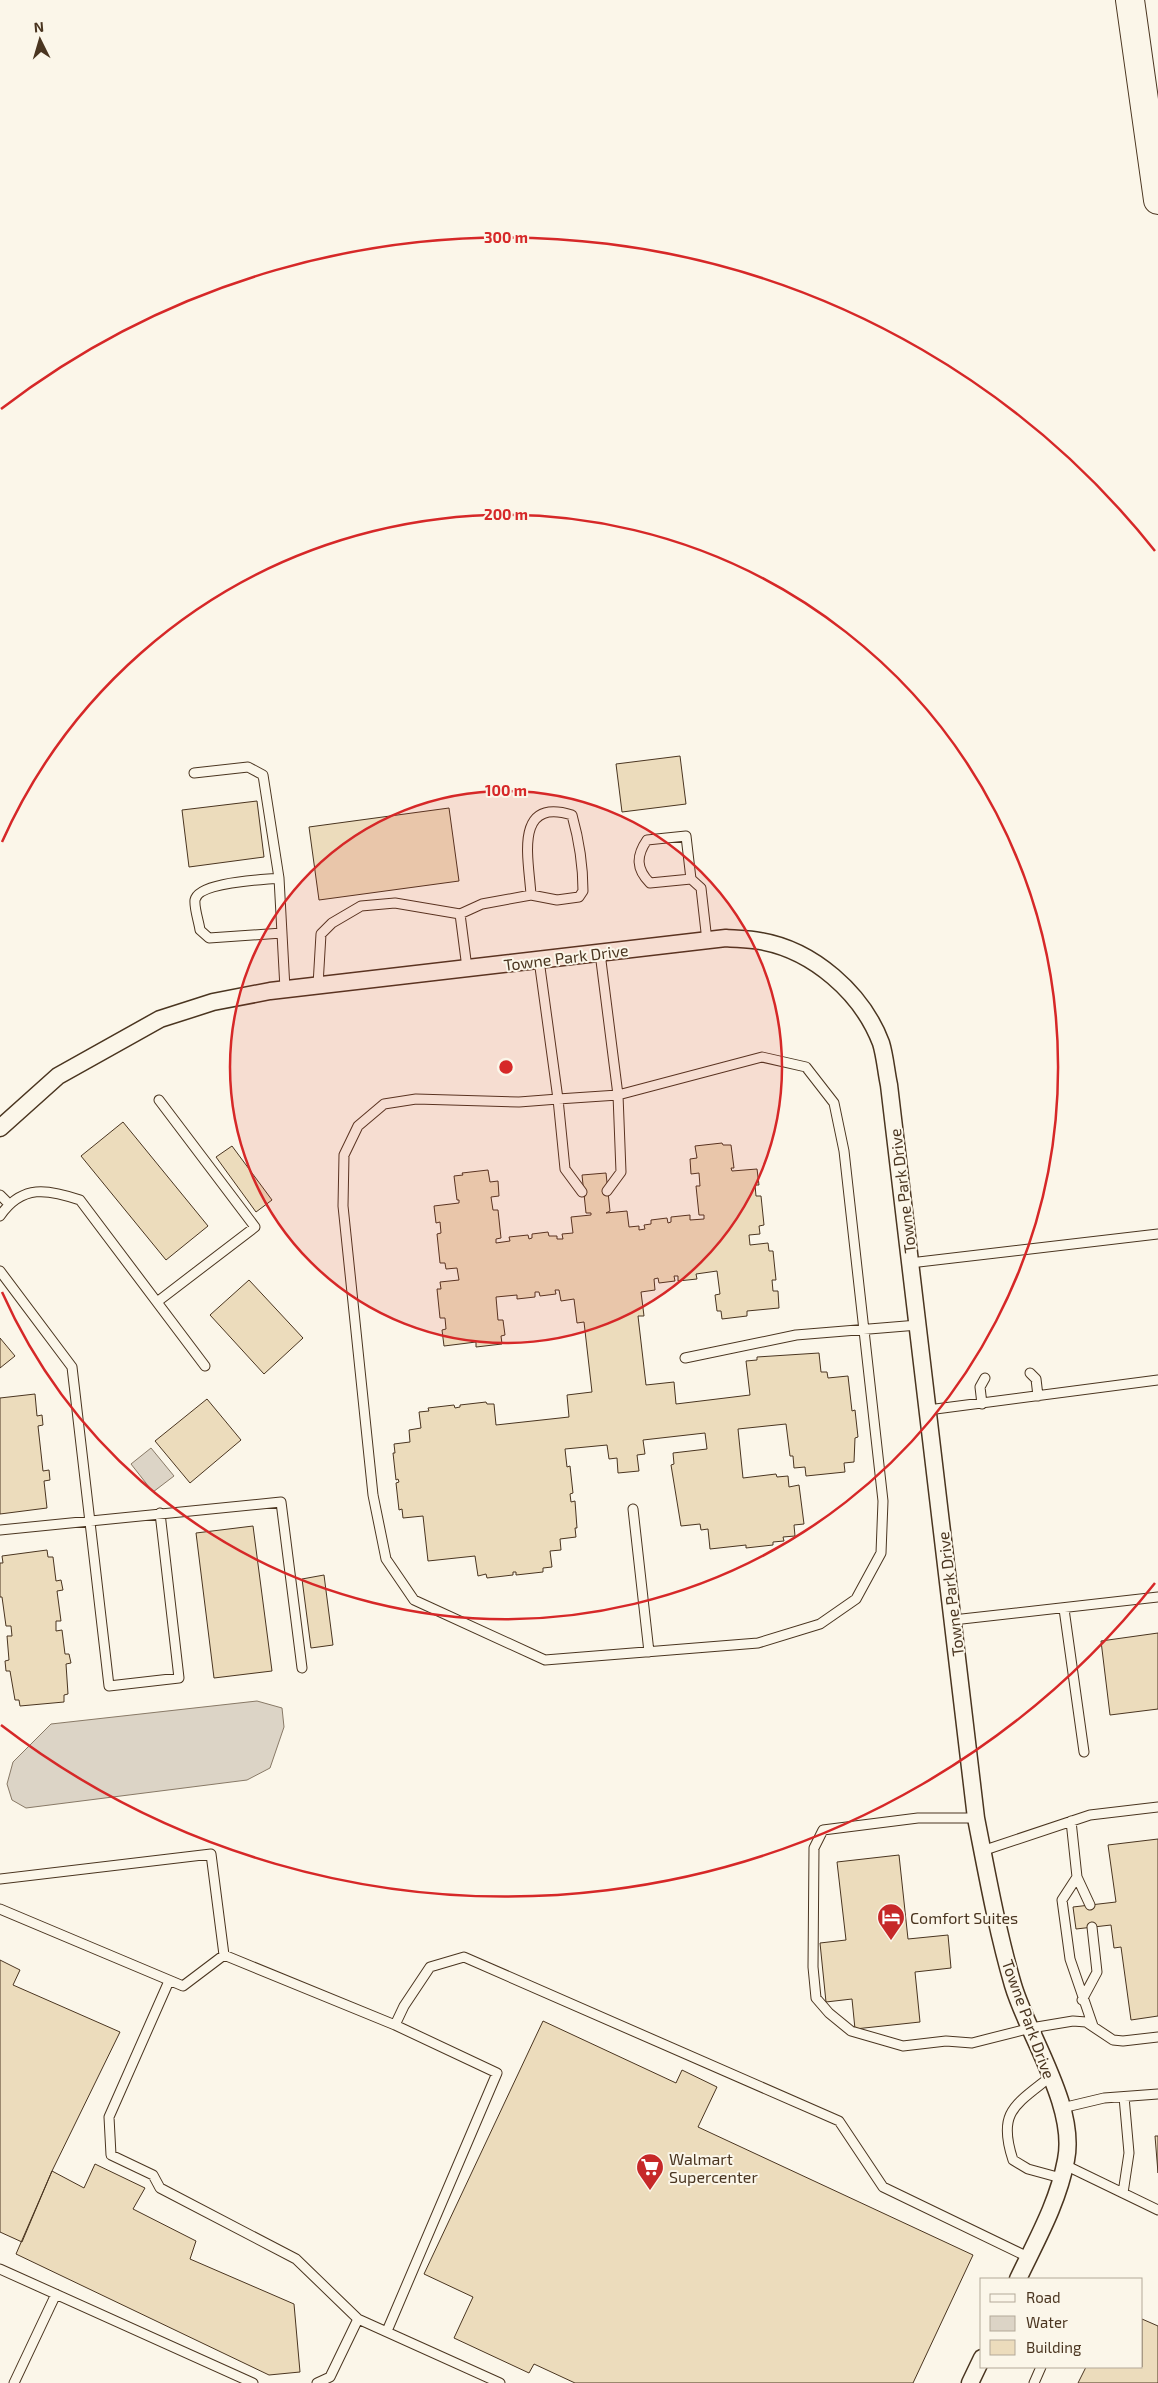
<svg xmlns="http://www.w3.org/2000/svg" width="1158" height="2383" font-family="'Exo 2',sans-serif">
	<rect width="100%" height="100%" fill="#fbf6e9"/>
	<path fill="#dcd4c6" stroke="#887966" d="M 151,1448 L 174,1476 L 153,1492 L 131,1464 Z
		M 257,1701 L 282,1708 L 284,1727 L 270,1768 L 247,1780 L 26,1808 L 12,1800 L 7,1784 L 13,1762 L 51,1724 Z"/>
	<path fill="#ecdcbc" stroke="#4a3520" d="M 680,756 L 686,804 L 622,812 L 616,764 Z
		M 257,801 L 264,857 L 189,867 L 182,810 Z
		M 449,808 L 459,881 L 319,900 L 309,827 Z
		M 123,1122 L 208,1226 L 166,1260 L 81,1156 Z
		M 722,1143 L 723,1145 L 731,1145 L 734,1168 L 731,1168 L 732,1171 L 757,1169 L 759,1185 L 755,1185 L 756,1196 L 761,1196 L 764,1225 L 759,1226 L 760,1234 L 749,1235 L 750,1245 L 768,1243 L 769,1251 L 773,1251 L 776,1280 L 772,1280 L 773,1291 L 778,1291 L 779,1308 L 747,1311 L 747,1316 L 722,1319 L 721,1311 L 717,1311 L 715,1295 L 720,1294 L 717,1271 L 696,1274 L 697,1279 L 678,1281 L 678,1276 L 674,1276 L 675,1281 L 659,1283 L 658,1278 L 654,1279 L 655,1290 L 641,1292 L 644,1316 L 638,1316 L 646,1385 L 674,1382 L 676,1404 L 750,1395 L 746,1361 L 757,1360 L 757,1357 L 819,1353 L 821,1372 L 827,1372 L 828,1378 L 848,1376 L 852,1411 L 855,1410 L 858,1437 L 855,1438 L 854,1462 L 844,1463 L 845,1472 L 806,1476 L 805,1467 L 794,1468 L 793,1456 L 790,1456 L 786,1424 L 738,1429 L 743,1478 L 776,1474 L 777,1477 L 788,1476 L 789,1487 L 799,1485 L 804,1524 L 794,1525 L 795,1536 L 783,1537 L 784,1541 L 773,1542 L 773,1545 L 746,1548 L 746,1545 L 710,1549 L 708,1529 L 701,1530 L 700,1524 L 681,1526 L 671,1465 L 674,1464 L 673,1453 L 707,1449 L 705,1433 L 643,1440 L 645,1454 L 637,1455 L 639,1471 L 618,1473 L 617,1458 L 609,1459 L 607,1445 L 565,1449 L 567,1467 L 570,1466 L 573,1493 L 570,1494 L 571,1502 L 575,1501 L 577,1528 L 575,1528 L 576,1537 L 560,1539 L 561,1550 L 550,1551 L 552,1567 L 543,1568 L 543,1572 L 516,1575 L 516,1572 L 513,1572 L 513,1575 L 487,1578 L 486,1574 L 478,1576 L 475,1556 L 428,1561 L 423,1516 L 403,1518 L 402,1509 L 399,1510 L 396,1483 L 399,1482 L 398,1479 L 396,1480 L 393,1453 L 395,1453 L 394,1444 L 410,1442 L 409,1430 L 421,1428 L 419,1412 L 429,1411 L 428,1408 L 454,1405 L 455,1408 L 460,1407 L 460,1405 L 486,1402 L 487,1404 L 494,1404 L 496,1425 L 569,1417 L 567,1395 L 592,1392 L 584,1322 L 577,1323 L 574,1299 L 561,1301 L 559,1290 L 555,1290 L 556,1294 L 540,1296 L 539,1292 L 535,1292 L 535,1297 L 517,1299 L 517,1295 L 496,1297 L 498,1320 L 503,1320 L 505,1335 L 501,1336 L 502,1344 L 476,1347 L 476,1342 L 444,1346 L 442,1330 L 446,1329 L 445,1318 L 440,1318 L 437,1289 L 441,1289 L 440,1282 L 459,1280 L 457,1268 L 446,1269 L 445,1263 L 440,1263 L 437,1234 L 441,1233 L 440,1222 L 436,1223 L 434,1206 L 459,1203 L 459,1200 L 457,1200 L 454,1176 L 463,1175 L 462,1173 L 488,1170 L 490,1182 L 498,1181 L 499,1196 L 491,1197 L 493,1210 L 498,1210 L 501,1238 L 496,1239 L 496,1243 L 510,1241 L 509,1237 L 528,1235 L 529,1239 L 532,1238 L 532,1234 L 548,1232 L 549,1236 L 557,1236 L 557,1239 L 563,1239 L 562,1234 L 573,1233 L 571,1217 L 591,1215 L 591,1213 L 586,1213 L 582,1175 L 606,1173 L 610,1211 L 606,1213 L 627,1211 L 629,1227 L 639,1226 L 639,1230 L 645,1229 L 644,1225 L 651,1224 L 651,1220 L 667,1218 L 668,1223 L 671,1222 L 671,1217 L 690,1215 L 690,1220 L 704,1219 L 704,1215 L 699,1215 L 696,1186 L 700,1186 L 699,1173 L 691,1174 L 690,1159 L 697,1158 L 695,1146 Z
		M 232,1146 L 272,1200 L 256,1212 L 216,1157 Z
		M 249,1280 L 303,1338 L 264,1374 L 210,1315 Z
		M 0,1338 L 15,1356 L 0,1368 Z
		M 35,1394 L 37,1416 L 42,1415 L 43,1425 L 38,1426 L 43,1471 L 49,1470 L 50,1480 L 44,1481 L 47,1508 L 0,1514 L 0,1398 Z
		M 207,1399 L 241,1440 L 190,1483 L 155,1441 Z
		M 253,1526 L 272,1671 L 214,1678 L 196,1533 Z
		M 47,1550 L 48,1557 L 53,1557 L 56,1581 L 61,1580 L 63,1590 L 57,1591 L 61,1621 L 56,1621 L 56,1631 L 62,1630 L 65,1654 L 69,1654 L 71,1663 L 66,1664 L 68,1694 L 64,1695 L 64,1702 L 20,1706 L 19,1700 L 15,1700 L 10,1671 L 6,1671 L 5,1661 L 9,1660 L 7,1636 L 12,1636 L 11,1626 L 6,1626 L 2,1597 L 0,1597 L 0,1563 L 3,1563 L 2,1556 Z
		M 324,1575 L 333,1645 L 311,1648 L 302,1579 Z
		M 1158,1633 L 1158,1709 L 1110,1715 L 1101,1641 Z
		M 1158,1839 L 1158,2016 L 1131,2020 L 1121,1947 L 1114,1948 L 1111,1925 L 1076,1929 L 1073,1907 L 1116,1902 L 1108,1845 Z
		M 899,1855 L 908,1939 L 948,1935 L 951,1968 L 915,1972 L 920,2022 L 855,2029 L 852,1999 L 826,2002 L 820,1943 L 846,1940 L 837,1862 Z
		M 0,1960 L 20,1970 L 13,1985 L 120,2032 L 52,2171 L 22,2242 L 0,2232 Z
		M 543,2021 L 676,2083 L 682,2070 L 717,2087 L 698,2127 L 973,2255 L 913,2383 L 575,2383 L 534,2364 L 529,2373 L 454,2338 L 473,2297 L 424,2274 Z
		M 1155,2136 L 1158,2136 L 1158,2173 Z
		M 95,2164 L 145,2188 L 133,2209 L 196,2241 L 190,2259 L 294,2304 L 300,2372 L 269,2375 L 16,2254 L 52,2171 L 84,2188 Z
		M 1142,2319 L 1158,2326 L 1158,2383 L 1078,2383 L 1086,2367 L 1142,2367 Z"/>
	<g fill="none" stroke-linecap="round" stroke-linejoin="round">
		<g stroke="#4a3520" stroke-width="11">
			<path id="lane" d="M 194,773 L 248,767 L 263,775 L 279,878 L 285,989
				M 279,878 C 262,880 198,882 195,900 C 194,908 199,922 200,930 L 209,938 L 282,933
				M 691,879 L 650,883 C 636,869 636,856 647,840 L 686,836 L 691,879 L 701,888 L 707,941
				M 460,914 L 467,968
				M 539,960 L 558,1099 L 519,1102 L 416,1099 L 384,1104 L 358,1126 L 344,1155 L 343,1206 L 373,1495 L 386,1559 L 414,1600 L 545,1660 L 758,1643 L 820,1624 L 856,1599 L 881,1553 L 883,1501 L 844,1151 L 834,1103 L 806,1067 L 762,1057 L 618,1095 L 600,953
				M 318,985 L 321,934 L 332,923 L 361,906 L 395,903 L 460,914 L 482,904 L 531,895 L 557,900 L 579,897 L 583,891 C 583,865 579,840 572,815 C 513,797 529,860 531,895
				M 582,1192 L 565,1169 L 558,1099 L 618,1095 L 621,1172 L 607,1191
				M 0,1195 L 9,1204
				M 0,1216 C 22,1184 48,1189 80,1200 L 205,1366
				M 910,1263 L 1158,1234
				M 0,1271 L 72,1367 L 109,1686 L 179,1678 L 160,1513
				M 157,1302 L 255,1227 L 159,1100
				M 685,1358 L 796,1335 L 918,1325
				M 1030,1373 L 1036,1379 L 1038,1396
				M 982,1404 L 980,1387 L 985,1378
				M 928,1410 L 1158,1380
				M 633,1509 L 649,1652
				M 0,1530 L 281,1502 L 302,1668
				M 1064,1609 L 1084,1752
				M 953,1620 L 1158,1597
				M 976,1818 L 918,1818 L 823,1830 L 814,1848 L 813,1967 L 816,1998 L 829,2013 L 851,2031 L 903,2046 L 946,2041 L 972,2043 L 1031,2028 L 1073,2021 L 1086,2022 L 1113,2040 L 1123,2041 L 1158,2037
				M 1071,1821 L 1077,1877 L 1062,1900 L 1070,1959 L 1093,2026
				M 982,1851 L 1090,1815 L 1158,1807
				M 1077,1877 L 1090,1905
				M 0,1879 L 211,1854 L 224,1955
				M 0,1909 L 183,1986 L 224,1955 L 395,2025 L 497,2073 L 387,2331
				M 169,1981 L 109,2117 L 111,2155 L 153,2175 L 160,2188 L 296,2259 L 358,2319 L 500,2383
				M 1082,2000 L 1097,1972 L 1092,1927
				M 395,2025 L 404,2006 L 430,1967 L 464,1957 L 839,2121 L 883,2187 L 1028,2257
				M 1050,2077 C 1015,2105 997,2112 1013,2160 L 1028,2169 L 1061,2178
				M 1062,2108 L 1104,2098 L 1158,2094
				M 1065,2165 L 1158,2210
				M 1123,2193 L 1129,2153 L 1124,2097
				M 0,2269 L 253,2383
				M 14,2383 L 56,2294
				M 317,2383 L 330,2377 L 358,2319
				M 1034,2383 L 1041,2367"/>
		</g>
		<g stroke="#4a3520" stroke-width="19">
			<path id="street" d="M 0,1128 L 58,1076 L 160,1019 L 213,1002 L 270,991 L 726,938 C 737,939 749,939 760,941 C 813,950 862,993 881,1043 C 885,1056 886,1071 889,1085 L 976,1818 C 987,1874 997,1930 1013,1985 C 1028,2036 1077,2106 1066,2160 C 1058,2203 1036,2241 1018,2279
				M 970,2383 L 982,2358"/>
		</g>
		<g stroke="#4a3520" stroke-width="30">
			<path id="highway" d="M 1130,0 L 1158,200"/>
		</g>
		<use href="#lane" stroke="#fbf6e9" stroke-width="9"/>
		<use href="#street" stroke="#fbf6e9" stroke-width="16"/>
		<use href="#highway" stroke="#fbf6e9" stroke-width="28"/>
	</g>
	<circle cx="506" cy="1067" r="276" fill="#d62828" fill-opacity=".12"/>
	<g fill="none" stroke="#d62828" stroke-width="2.5">
		<circle cx="506" cy="1067" r="276"/>
		<path d="M2 842A552 552 0 1 1 2 1292"/>
		<path d="M1155 1583A829 829 0 0 1 1 1725M1 409A829 829 0 0 1 1155 551"/>
	</g>
	<defs>
		<g id="hotel-pin" transform="scale(1.4375)"><path d="M0 17L-7.5 6A9.5 9.5 0 1 1 7.5 6Z" fill="#c62828" stroke="#fbf6e9"/><path d="M-6-4.5h1.5V1H6V5H4.5V3h-9V5H-6ZM-4 0a1.8 1.8 0 1 1 3.6 0ZM.5 0V-2.5h3Q6-2.5 6 0Z" fill="#fff"/></g>
		<g id="supermarket-pin" transform="scale(1.4375)"><path d="M0 17L-7.5 6A9.5 9.5 0 1 1 7.5 6Z" fill="#c62828" stroke="#fbf6e9"/><path d="M-6-5.5h2.5l.6 2H6L4.5 2H-2.5L-4.4-4H-6ZM-1.5 3.2a1.3 1.3 0 1 0 .1 0ZM3 3.2a1.3 1.3 0 1 0 .1 0Z" fill="#fff"/></g>
	</defs>
	<g fill-rule="evenodd">
		<use href="#hotel-pin" x="891" y="1917"/>
		<use href="#supermarket-pin" x="650" y="2167"/>
	</g>
	<g text-anchor="middle" dominant-baseline="central" stroke-width="4" stroke-linejoin="round" paint-order="stroke">
		<g font-size="16" fill="#4a3520" stroke="#fbf6e9">
			<text transform="translate(566 957) rotate(-7)">Towne Park Drive</text>
			<text transform="translate(902 1191) rotate(-97)">Towne Park Drive</text>
			<text transform="translate(950 1594) rotate(-97)">Towne Park Drive</text>
			<text transform="translate(1029 2019) rotate(70)">Towne Park Drive</text>
		</g>
		<g font-size="16" fill="#4a3520" stroke="#fbf6e9" text-anchor="start">
			<text x="910" y="1917">Comfort Suites</text>
			<text x="669" y="2158">Walmart<tspan x="669" dy="18">Supercenter</tspan></text>
		</g>
	</g>
	<circle cx="506" cy="1067" r="8" fill="#d62828" stroke="#fbf6e9" stroke-width="2.5"/>
	<g font-size="15" text-anchor="middle" font-weight="bold" fill="#d62828" stroke="#fbf6e9" stroke-width="4" stroke-linejoin="round" paint-order="stroke">
		<text x="506" y="243">300 m</text>
		<text x="506" y="520">200 m</text>
		<text x="506" y="796">100 m</text>
	</g>
	<rect x="980" y="2278" width="162" height="90" fill="#fbf6e9" stroke="#b4a999"/>
	<rect x="990" y="2294" width="25" height="8" fill="#fbf6e9" stroke="#b4a999"/>
	<text x="1026" y="2303" font-size="15" fill="#4a3520">Road</text>
	<rect x="990" y="2316" width="25" height="15" fill="#dcd4c6" stroke="#b4a999"/>
	<text x="1026" y="2328" font-size="15" fill="#4a3520">Water</text>
	<rect x="990" y="2340" width="25" height="15" fill="#ecdcbc" stroke="#b4a999"/>
	<text x="1026" y="2353" font-size="15" fill="#4a3520">Building</text>
	<g transform="translate(40 40) rotate(355)" stroke="#fbf6e9" stroke-width="4" paint-order="stroke">
	<path d="M0-4L9 19L0 12L-9 19Z" fill="#4a3520"/>
	<text y="-8" font-size="14" font-weight="bold" text-anchor="middle" fill="#4a3520">N</text>
	</g>
</svg>
